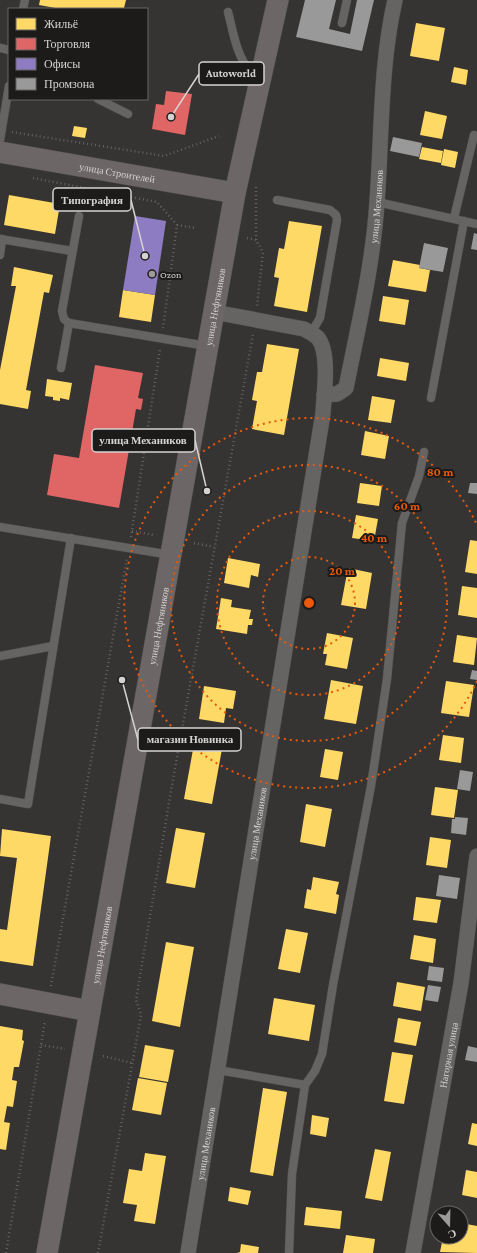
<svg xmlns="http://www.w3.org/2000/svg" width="477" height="1253" font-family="'Crimson Pro',serif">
	<rect width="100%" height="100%" fill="#363432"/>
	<path fill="#ffd966" d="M 40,0 L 126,0 L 124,8 L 127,9 L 61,9 L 39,5 Z
		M 416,23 L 445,28 L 439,61 L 410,56 Z
		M 454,67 L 468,70 L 466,85 L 451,82 Z
		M 425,111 L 447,116 L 442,139 L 420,135 Z
		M 74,126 L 87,128 L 85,138 L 72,136 Z
		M 422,147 L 443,151 L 441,163 L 419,159 Z
		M 444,149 L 458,152 L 455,168 L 441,165 Z
		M 9,195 L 60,204 L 55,234 L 4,225 Z
		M 289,221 L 322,226 L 307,312 L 274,306 L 279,278 L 274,277 L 279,248 L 284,249 Z
		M 393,260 L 420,265 L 419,268 L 430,270 L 426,292 L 388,286 Z
		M 14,267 L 53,275 L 49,293 L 44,292 L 26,390 L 31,391 L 28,409 L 0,404 L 0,370 L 16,286 L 11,286 Z
		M 123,290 L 155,295 L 151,322 L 119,317 Z
		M 383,296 L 409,300 L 405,325 L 379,321 Z
		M 267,344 L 299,349 L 284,435 L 252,429 L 257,401 L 252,400 L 257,372 L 262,372 Z
		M 380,358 L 409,363 L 406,381 L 377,376 Z
		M 47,379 L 72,383 L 69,400 L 60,398 L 60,401 L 53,400 L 53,397 L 45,396 Z
		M 372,396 L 395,400 L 391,423 L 368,420 Z
		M 365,431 L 389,436 L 385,459 L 361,455 Z
		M 360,483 L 382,486 L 379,506 L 357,503 Z
		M 356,515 L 378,519 L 374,541 L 352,538 Z
		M 470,540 L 477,541 L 477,574 L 465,572 Z
		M 228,558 L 260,564 L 258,577 L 251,575 L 249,588 L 224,583 Z
		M 348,568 L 372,573 L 366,609 L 341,605 Z
		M 462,586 L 477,588 L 477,618 L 458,615 Z
		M 221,598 L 232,600 L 231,607 L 251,610 L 249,619 L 253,619 L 252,625 L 248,625 L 247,634 L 216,629 Z
		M 327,633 L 353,638 L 347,669 L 325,665 L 327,654 L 323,654 Z
		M 457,635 L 477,638 L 474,665 L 453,662 Z
		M 331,680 L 363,686 L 356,724 L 324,719 Z
		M 446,681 L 474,685 L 469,717 L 441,713 Z
		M 204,686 L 236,691 L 233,709 L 226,708 L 224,723 L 199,719 Z
		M 443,735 L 464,738 L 461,763 L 439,760 Z
		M 194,744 L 222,749 L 212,804 L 184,799 Z
		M 325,749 L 343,752 L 338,780 L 320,777 Z
		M 435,787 L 458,790 L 454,818 L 431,815 Z
		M 306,804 L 332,809 L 325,847 L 300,842 Z
		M 176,828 L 205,833 L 195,888 L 166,883 Z
		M 2,829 L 51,836 L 33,966 L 0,961 L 0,929 L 7,930 L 17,858 L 0,856 Z
		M 430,837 L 451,840 L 447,868 L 426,865 Z
		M 313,877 L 339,882 L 336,894 L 339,895 L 336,914 L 304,908 L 307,889 L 311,890 Z
		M 416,897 L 441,900 L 437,923 L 413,920 Z
		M 286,929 L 308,933 L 300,973 L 278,969 Z
		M 414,935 L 436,939 L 433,963 L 410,959 Z
		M 166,942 L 194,947 L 180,1027 L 152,1021 Z
		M 397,982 L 425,987 L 421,1011 L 393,1006 Z
		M 274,998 L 315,1005 L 309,1041 L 268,1034 Z
		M 398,1018 L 421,1022 L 416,1046 L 394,1042 Z
		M 0,1026 L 23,1030 L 22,1040 L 24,1041 L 19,1067 L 14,1067 L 12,1080 L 17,1081 L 13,1107 L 7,1106 L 4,1122 L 10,1123 L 6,1150 L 0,1149 Z
		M 145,1045 L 174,1050 L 168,1082 L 139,1077 Z
		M 392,1052 L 413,1055 L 404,1104 L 384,1101 Z
		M 138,1078 L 167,1083 L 161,1115 L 132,1110 Z
		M 263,1088 L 287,1092 L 273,1176 L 250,1172 Z
		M 312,1115 L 329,1118 L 326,1137 L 310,1134 Z
		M 472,1123 L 477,1124 L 477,1146 L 468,1144 Z
		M 375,1149 L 391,1152 L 382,1201 L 365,1198 Z
		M 145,1153 L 166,1156 L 155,1224 L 134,1221 L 137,1205 L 123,1203 L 129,1169 L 142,1171 Z
		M 466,1170 L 477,1172 L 477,1198 L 462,1195 Z
		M 230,1187 L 251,1191 L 248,1205 L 228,1201 Z
		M 306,1207 L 342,1211 L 340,1229 L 304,1225 Z
		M 461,1223 L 477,1226 L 477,1253 L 440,1252 L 443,1237 L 461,1237 Z
		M 346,1235 L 375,1239 L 373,1253 L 343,1253 Z
		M 241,1244 L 259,1247 L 258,1253 L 237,1253 L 240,1252 Z"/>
	<path fill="#e06666" d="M 166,91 L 192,94 L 185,135 L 152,129 L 156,104 L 164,105 Z
		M 95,365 L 143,373 L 138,398 L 143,399 L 141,410 L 136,409 L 119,508 L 47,495 L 54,454 L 79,458 Z"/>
	<path fill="#8e7cc3" d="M 135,216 L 166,221 L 155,295 L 123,290 Z"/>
	<path fill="#999" d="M 305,0 L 336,0 L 329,29 L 350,34 L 357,0 L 374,0 L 362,51 L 296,37 Z
		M 393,137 L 422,143 L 419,157 L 390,151 Z
		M 474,233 L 477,234 L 477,250 L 471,249 Z
		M 424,243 L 448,248 L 443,272 L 419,268 Z
		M 470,483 L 477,483 L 477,494 L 468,493 Z
		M 472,670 L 477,671 L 477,680 L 470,679 Z
		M 460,770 L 473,772 L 470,791 L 457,789 Z
		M 455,817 L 468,818 L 466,835 L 451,833 L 452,819 L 455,819 Z
		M 439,875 L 460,878 L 457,899 L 436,896 Z
		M 429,966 L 444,968 L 442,982 L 427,980 Z
		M 428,985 L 441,987 L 438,1002 L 425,1000 Z
		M 468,1046 L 477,1048 L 477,1062 L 465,1060 Z"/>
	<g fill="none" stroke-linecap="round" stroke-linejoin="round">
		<g stroke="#52504f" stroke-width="9">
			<path id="lane" d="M 23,9 L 25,0
				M 228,12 C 232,27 237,58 249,69 C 252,72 257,73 261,74
				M 342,23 L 347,0
				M 0,48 L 9,50
				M 98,99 L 128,114
				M 0,140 L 9,86
				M 277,200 L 330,210 L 336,215 L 337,220 L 320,318 L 311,333
				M 377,202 L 477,224
				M 79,216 L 62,311 L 64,319 L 69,323 L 207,346
				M 454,218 L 474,135
				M 0,239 L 72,251
				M 0,255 L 2,239
				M 61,368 L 69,323
				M 431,398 L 464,221
				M 0,527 L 171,555
				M 0,656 L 53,646
				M 0,799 L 28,804 L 71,538
				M 218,1070 L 305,1085 L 292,1174 L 289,1253
				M 305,1085 L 315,1071 L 322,1054 L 333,985 L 371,786 L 387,679 L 402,523 L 419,476 L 424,452"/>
		</g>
		<g stroke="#52504f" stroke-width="16">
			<g id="street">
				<path id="s1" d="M 324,395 L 337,394 L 346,388 C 358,327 373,265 377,202 C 382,135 380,66 395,0"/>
				<path id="s2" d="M 188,1253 L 323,413 C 324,394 330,353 318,338 C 314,334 309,332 304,329 L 214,312"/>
				<path id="s3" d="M 413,1253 L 461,983 L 477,856"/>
			</g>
		</g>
		<g stroke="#52504f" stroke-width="22">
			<g id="secondary">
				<path id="s4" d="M 0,152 L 235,193"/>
				<path d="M 0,994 L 90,1011"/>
				<path id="s5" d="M 47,1253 L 235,193 L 278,0"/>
			</g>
		</g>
		<path stroke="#636262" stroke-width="2.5" stroke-dasharray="1 3" stroke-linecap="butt" d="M 12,132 L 164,156 L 219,136
			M 33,178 L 157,202 L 177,225 L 163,328
			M 177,225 L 196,228
			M 247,238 L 256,240 L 263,252 L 257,306
			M 256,240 L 256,186
			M 132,531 L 154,535
			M 131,537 L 160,349
			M 194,543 L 214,547
			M 51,986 L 127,558
			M 41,1045 L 65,1049
			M 103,1056 L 132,1063
			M 6,1253 L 45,1021
			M 98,1253 L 141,1015 L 136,1000 L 172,785 L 253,334"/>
		<use href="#lane" stroke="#656462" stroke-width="8"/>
		<use href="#street" stroke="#656462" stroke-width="15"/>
		<use href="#secondary" stroke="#6c6666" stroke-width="21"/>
	</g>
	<g fill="none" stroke="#e8590c" stroke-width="2" stroke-dasharray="2 4">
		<circle cx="309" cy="603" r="46"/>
		<circle cx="309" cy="603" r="92"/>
		<circle cx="309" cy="603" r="138"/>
		<path d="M477 681A185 185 0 1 1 477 525"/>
	</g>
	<circle fill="#9d9b9a" stroke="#1d1b1a" stroke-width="1.5" cx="152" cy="274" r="4"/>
	<g text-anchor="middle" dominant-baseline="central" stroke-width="4" stroke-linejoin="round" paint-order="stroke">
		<g font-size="10" fill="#d5d3d2" stroke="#1d1b1a">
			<text stroke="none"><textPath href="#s4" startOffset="119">улица Строителей</textPath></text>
			<text stroke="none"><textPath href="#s1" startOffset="208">улица Механиков</textPath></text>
			<text stroke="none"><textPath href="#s5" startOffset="961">улица Нефтяников</textPath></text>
			<text stroke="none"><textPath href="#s5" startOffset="637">улица Нефтяников</textPath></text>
			<text stroke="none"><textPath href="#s2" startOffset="435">улица Механиков</textPath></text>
			<text stroke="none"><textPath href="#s5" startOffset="313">улица Нефтяников</textPath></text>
			<text stroke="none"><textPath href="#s3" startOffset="201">Нагорная улица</textPath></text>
			<text stroke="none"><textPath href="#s2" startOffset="111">улица Механиков</textPath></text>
		</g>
		<g font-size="10" fill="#d5d3d2" stroke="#1d1b1a" text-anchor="start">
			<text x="160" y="274">Ozon</text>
		</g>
	</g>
	<circle cx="309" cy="603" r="6" fill="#e8590c" stroke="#1d1b1a" stroke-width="2"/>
	<g font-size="12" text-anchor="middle" font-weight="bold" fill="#e8590c" stroke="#1d1b1a" stroke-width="4" stroke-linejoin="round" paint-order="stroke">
		<text x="440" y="476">80 m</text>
		<text x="407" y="510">60 m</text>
		<text x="374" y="542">40 m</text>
		<text x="342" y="575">20 m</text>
	</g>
	<path fill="none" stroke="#d5d3d2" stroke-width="1.5" d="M171 117L199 74M145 256L131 200M207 491L195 440M122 680L138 740"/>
	<g fill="#d5d3d2" stroke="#1d1b1a" stroke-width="1.5">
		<circle cx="171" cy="117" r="4"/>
		<circle cx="145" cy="256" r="4"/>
		<circle cx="207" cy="491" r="4"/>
		<circle cx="122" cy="680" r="4"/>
	</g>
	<g fill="#1d1b1a" stroke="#d5d3d2" stroke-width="1.5">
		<rect x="199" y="62" width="65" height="23" rx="4"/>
		<rect x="53" y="188" width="78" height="23" rx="4"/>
		<rect x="92" y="429" width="103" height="23" rx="4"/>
		<rect x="138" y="728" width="103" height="23" rx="4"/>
	</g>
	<g font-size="11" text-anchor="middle" font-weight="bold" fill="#d5d3d2">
		<text x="231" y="77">Autoworld</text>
		<text x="92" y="204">Типография</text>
		<text x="143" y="444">улица Механиков</text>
		<text x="190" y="743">магазин Новинка</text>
	</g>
	<rect x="8" y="8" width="140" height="92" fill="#1d1b1a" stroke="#676564"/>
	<rect x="16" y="18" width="20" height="12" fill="#ffd966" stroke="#676564"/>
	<text x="44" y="28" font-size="12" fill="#d5d3d2">Жильё</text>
	<rect x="16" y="38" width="20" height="12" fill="#e06666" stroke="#676564"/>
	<text x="44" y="48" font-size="12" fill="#d5d3d2">Торговля</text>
	<rect x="16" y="58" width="20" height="12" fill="#8e7cc3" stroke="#676564"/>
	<text x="44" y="68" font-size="12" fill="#d5d3d2">Офисы</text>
	<rect x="16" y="78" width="20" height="12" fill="#999999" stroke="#676564"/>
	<text x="44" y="88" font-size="12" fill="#d5d3d2">Промзона</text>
	<g transform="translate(449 1225) rotate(160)"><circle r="19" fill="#1d1b1a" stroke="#676564"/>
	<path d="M0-3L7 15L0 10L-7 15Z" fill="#9d9b9a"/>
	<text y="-6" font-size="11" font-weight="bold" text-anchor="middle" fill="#d5d3d2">С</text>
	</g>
</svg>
